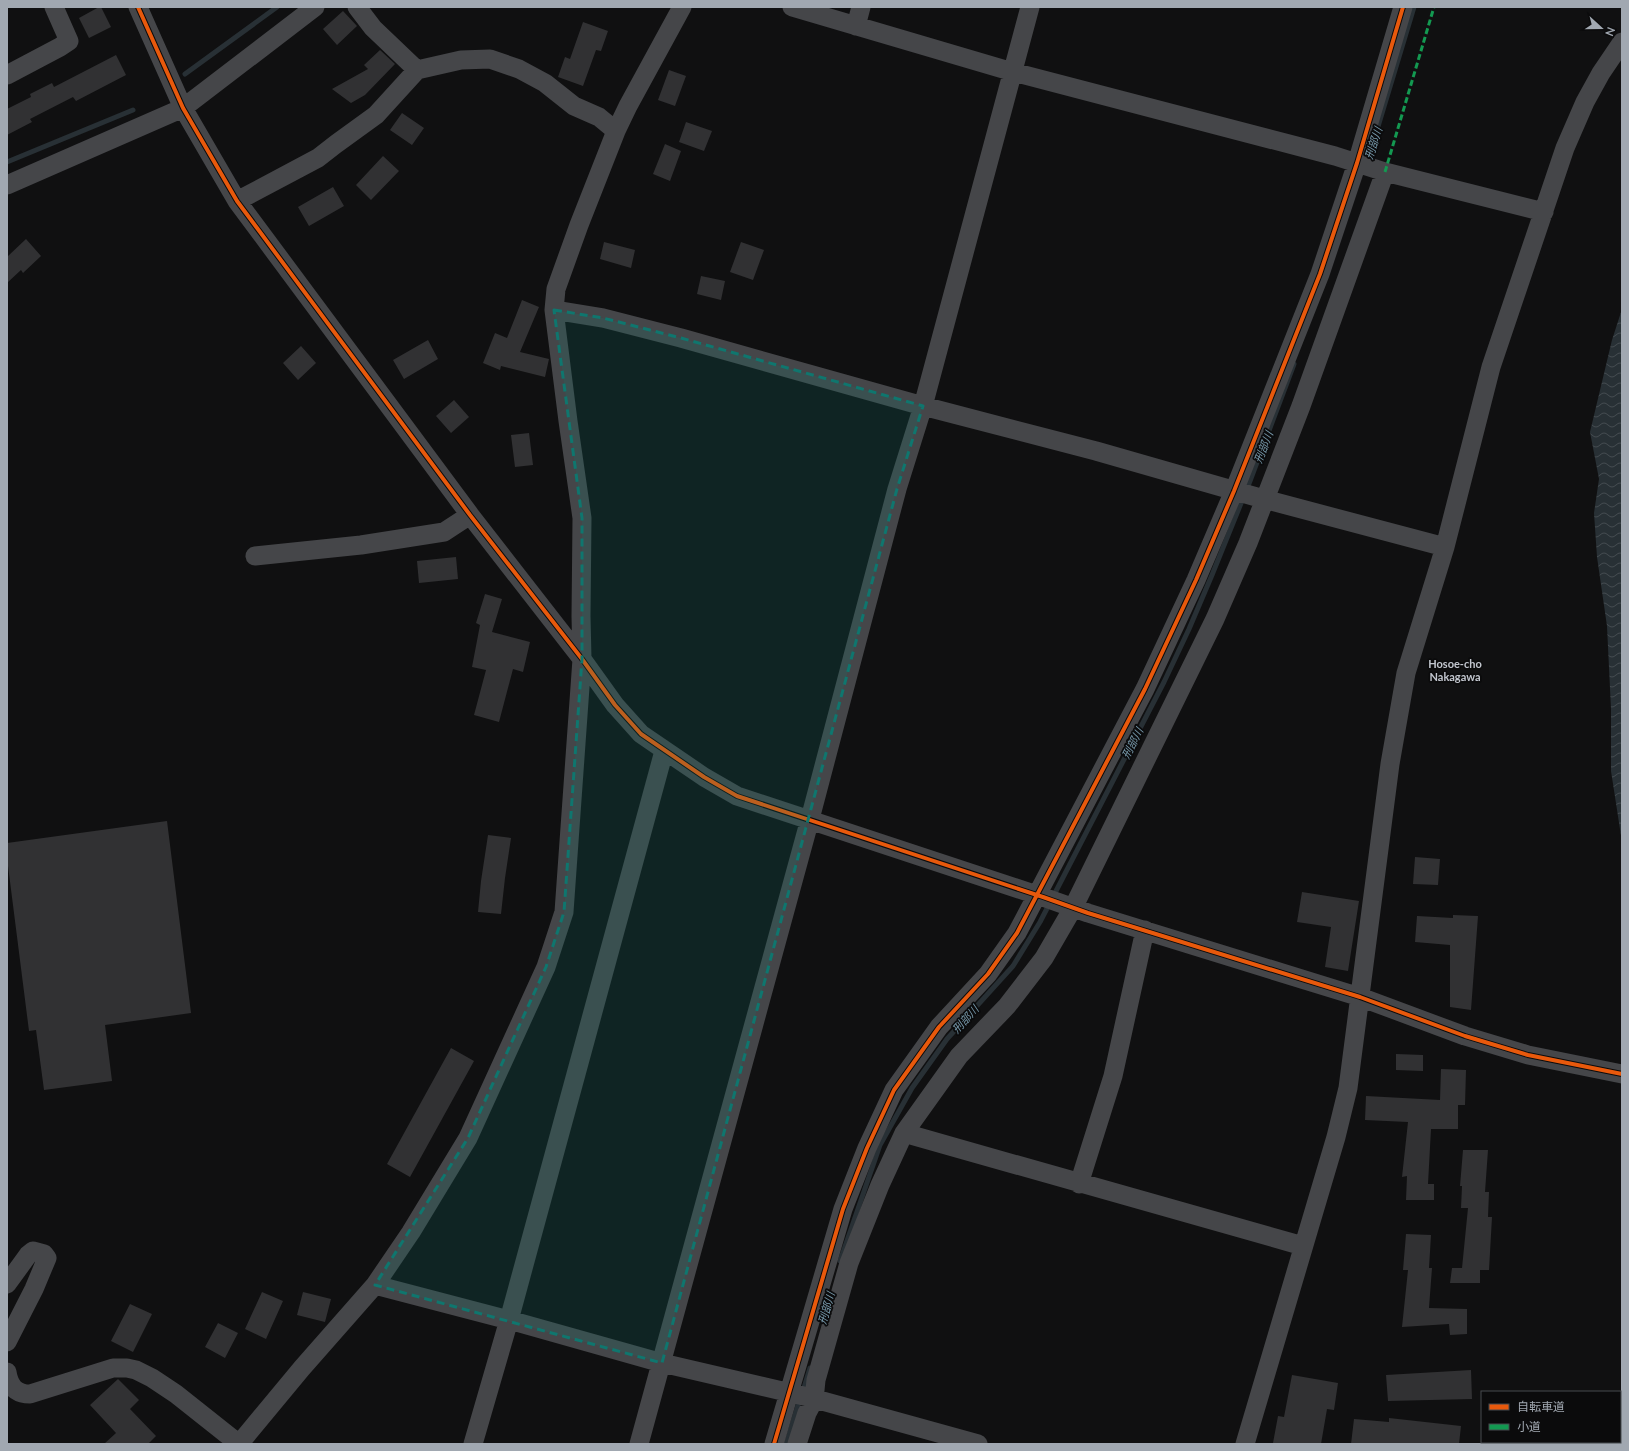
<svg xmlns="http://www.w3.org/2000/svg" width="1629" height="1451" font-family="Lato,'Noto Sans JP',sans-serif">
	<defs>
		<pattern id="water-waves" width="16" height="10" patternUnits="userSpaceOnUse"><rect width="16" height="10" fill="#283035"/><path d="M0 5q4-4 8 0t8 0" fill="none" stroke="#444b50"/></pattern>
	</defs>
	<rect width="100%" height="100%" fill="#101011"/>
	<path fill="url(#water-waves)" d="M 1622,309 L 1622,842 L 1611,771 L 1611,709 L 1607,626 L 1597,557 L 1594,513 L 1599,479 L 1590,432 L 1612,340 Z"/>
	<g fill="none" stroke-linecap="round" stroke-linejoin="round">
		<path stroke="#283035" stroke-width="5" d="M 185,74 L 277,7
			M 7,162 L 133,110
			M 1367,163 L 1414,7
			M 840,1261 L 880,1145 L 912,1088 L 947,1039 L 1013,966 L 1040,922 L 1164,682 L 1189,629 L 1212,575 L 1250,481 L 1294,364
			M 803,1391 L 810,1368
			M 786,1444 L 800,1399"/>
	</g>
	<path fill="#313133" d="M 99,7 L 101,7 L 111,27 L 89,38 L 79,18 Z
		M 343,11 L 357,26 L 337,45 L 323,29 Z
		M 583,22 L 608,31 L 601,51 L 596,50 L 583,86 L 558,77 L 565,57 L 570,59 Z
		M 380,50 L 395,64 L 365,95 L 351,103 L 332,89 L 368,69 L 364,65 Z
		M 116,55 L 126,75 L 76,101 L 73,97 L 30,119 L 32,122 L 7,135 L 7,109 L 31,97 L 30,94 L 52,83 L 54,87 Z
		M 669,70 L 686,76 L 675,106 L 658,100 Z
		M 402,113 L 424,128 L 412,145 L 390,130 Z
		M 686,122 L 712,131 L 704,151 L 679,142 Z
		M 665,144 L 681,151 L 670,181 L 653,174 Z
		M 383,156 L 399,171 L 371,200 L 356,185 Z
		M 333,187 L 344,206 L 309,226 L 298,207 Z
		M 26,239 L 41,256 L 23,273 L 21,270 L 7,283 L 7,257 Z
		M 604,242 L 635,250 L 631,268 L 600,259 Z
		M 741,242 L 764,250 L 753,280 L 730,272 Z
		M 701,276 L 725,281 L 721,300 L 697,294 Z
		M 522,300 L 539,307 L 520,352 L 549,359 L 545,377 L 501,366 L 500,370 L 483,363 L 495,333 L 507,338 Z
		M 428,340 L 438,359 L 404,379 L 393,360 Z
		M 301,346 L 316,363 L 298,380 L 283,363 Z
		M 454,400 L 469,417 L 451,433 L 436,416 Z
		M 529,433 L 533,465 L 515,467 L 511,435 Z
		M 456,557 L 458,579 L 419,583 L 417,561 Z
		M 485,594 L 502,599 L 492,632 L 530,642 L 523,672 L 513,669 L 499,722 L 474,715 L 486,670 L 472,667 L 480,625 L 476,623 Z
		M 167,821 L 191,1013 L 105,1025 L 112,1081 L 44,1090 L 36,1030 L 29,1031 L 7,858 L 7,843 Z
		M 488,835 L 511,838 L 505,878 L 501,914 L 478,912 L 481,881 Z
		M 1415,857 L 1440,859 L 1438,885 L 1413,884 Z
		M 1302,892 L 1359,901 L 1348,971 L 1325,967 L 1331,927 L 1297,922 Z
		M 1453,915 L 1478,916 L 1471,1010 L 1450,1007 L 1450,945 L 1415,942 L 1417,916 L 1453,918 Z
		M 451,1048 L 474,1061 L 410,1177 L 387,1164 Z
		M 1396,1054 L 1423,1055 L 1423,1071 L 1396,1070 Z
		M 1441,1069 L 1466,1070 L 1465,1105 L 1458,1105 L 1458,1129 L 1431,1129 L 1428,1184 L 1434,1184 L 1434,1200 L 1406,1200 L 1407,1176 L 1402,1177 L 1408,1122 L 1365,1120 L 1366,1096 L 1440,1100 Z
		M 1463,1150 L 1488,1150 L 1485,1192 L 1489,1192 L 1488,1217 L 1492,1217 L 1489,1270 L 1480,1270 L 1480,1283 L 1450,1283 L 1452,1268 L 1462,1268 L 1468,1208 L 1461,1208 L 1462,1186 L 1460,1186 Z
		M 1406,1234 L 1431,1235 L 1429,1268 L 1432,1268 L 1429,1308 L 1467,1309 L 1467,1334 L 1450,1335 L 1449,1324 L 1402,1327 L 1408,1270 L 1403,1270 Z
		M 262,1292 L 283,1301 L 266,1339 L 245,1329 Z
		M 303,1292 L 331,1299 L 325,1322 L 297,1315 Z
		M 130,1304 L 152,1314 L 133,1352 L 111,1341 Z
		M 218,1323 L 238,1333 L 225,1358 L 205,1347 Z
		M 1471,1370 L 1472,1399 L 1388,1401 L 1386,1375 Z
		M 1292,1375 L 1338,1383 L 1334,1410 L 1327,1409 L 1321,1444 L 1273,1443 L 1278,1416 L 1284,1417 Z
		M 118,1379 L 139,1400 L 130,1409 L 156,1436 L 148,1444 L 104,1444 L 116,1433 L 90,1405 Z
		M 1389,1418 L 1461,1426 L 1459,1444 L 1351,1444 L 1354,1419 L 1389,1422 Z"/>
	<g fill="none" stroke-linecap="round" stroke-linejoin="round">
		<path stroke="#454649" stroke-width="19" d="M 138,7 L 183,108 L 237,201 L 470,515 L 582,659 L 615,705 L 641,734 L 704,777 L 737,796 L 1043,897 L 1088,913 L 1360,997 L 1465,1036 L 1528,1055 L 1622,1074
			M 357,7 L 373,28 L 417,70
			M 792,7 L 1013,72 L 1335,156 L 1385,172 L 1544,212
			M 856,26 L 861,7
			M 7,75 L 60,47 L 69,41 L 54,7
			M 7,185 L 183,108 L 315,7
			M 237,201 L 318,158 L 336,144 L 376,115 L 417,70 L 461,60 L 490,59 L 519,69 L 545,83 L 574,106 L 599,117 L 616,131 L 628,106 L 682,7
			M 554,310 L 603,318 L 681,338 L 923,406 L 1096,451 L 1260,498 L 1445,547
			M 255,556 L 361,545 L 444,532 L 470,515
			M 904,1133 L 1303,1246
			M 1079,1184 L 1113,1076 L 1145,930
			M 7,1284 L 28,1255 L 33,1251 L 44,1254 L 47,1258 L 34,1289 L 7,1342
			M 375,1285 L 509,1320 L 662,1363 L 808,1397 L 978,1444
			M 7,1372 C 9,1385 15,1394 30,1394 L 113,1368 L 127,1368 L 136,1370 L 152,1378 L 176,1394 L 239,1444
			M 239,1444 L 302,1368 L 375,1285 L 411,1232 L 468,1138 L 546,967 L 564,912 L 582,659 L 581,616 L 582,518 L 568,421 L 554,310 L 556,289 L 579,225 L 616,131
			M 473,1444 L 509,1320 L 664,751
			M 639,1444 L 810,819 L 897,489 L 923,406 L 1030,7
			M 774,1444 L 843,1209 L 867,1148 L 894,1090 L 939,1027 L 988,974 L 1017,933 L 1145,689 L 1196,580 L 1234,491 L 1320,274 L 1357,163 L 1403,7
			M 797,1444 L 807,1413 L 814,1400 L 816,1380 L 849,1263 L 880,1185 L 904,1133 L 959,1056 L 1007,1006 L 1044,958 L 1073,908 L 1215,619 L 1248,543 L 1301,406 L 1385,172
			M 1245,1444 L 1336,1137 L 1348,1088 L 1390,764 L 1406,673 L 1445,547 L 1491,367 L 1565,148 L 1585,102 L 1601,73 L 1622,42"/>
		<path stroke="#139951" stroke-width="3" stroke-dasharray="6 3" stroke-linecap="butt" d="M 1385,172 L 1434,7"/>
		<g stroke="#0b0b0c" stroke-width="6">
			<path id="cycleway" d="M 138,7 L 183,108 L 237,201 L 470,515 L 582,659 L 615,705 L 641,734 L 704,777 L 737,796 L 1043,897 L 1088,913 L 1360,997 L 1465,1036 L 1528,1055 L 1622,1074
				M 774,1444 L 843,1209 L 867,1148 L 894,1090 L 939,1027 L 988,974 L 1017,933 L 1145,689 L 1196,580 L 1234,491 L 1320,274 L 1357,163 L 1403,7"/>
		</g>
		<use href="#cycleway" stroke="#e8590c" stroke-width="4"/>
	</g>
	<path fill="#0f766e" fill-opacity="0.2" stroke="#0f766e" stroke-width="3" stroke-dasharray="8 5" stroke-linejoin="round" d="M 554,310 L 603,318 L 681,338 L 923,406 L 897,489 L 662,1363 L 375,1285 L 468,1138 L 546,967 L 564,912 L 582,659 L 582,518 Z"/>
	<g text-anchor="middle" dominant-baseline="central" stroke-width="3.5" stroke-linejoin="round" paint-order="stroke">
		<g font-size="11" font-style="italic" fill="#789aac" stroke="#0b0b0c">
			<text transform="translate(1373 143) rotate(-72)">刑部川</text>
			<text transform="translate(1263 447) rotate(-69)">刑部川</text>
			<text transform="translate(1132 743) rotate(-63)">刑部川</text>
			<text transform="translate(965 1019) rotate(-48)">刑部川</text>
			<text transform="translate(826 1308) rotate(-74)">刑部川</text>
		</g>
		<g font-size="11" font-weight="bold" fill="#c2c6ce" stroke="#0b0b0c">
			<text x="1455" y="663">Hosoe-cho<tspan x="1455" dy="13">Nakagawa</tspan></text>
		</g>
	</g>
	<rect width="1629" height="1451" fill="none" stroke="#a1a8b1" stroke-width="16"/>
	<rect x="1481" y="1391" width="140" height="52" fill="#0b0b0c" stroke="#474a4e"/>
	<rect x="1489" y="1404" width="20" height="6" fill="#e8590c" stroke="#474a4e"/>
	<text x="1517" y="1411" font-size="12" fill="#a1a8b1">自転車道</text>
	<rect x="1489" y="1424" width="20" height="6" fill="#139951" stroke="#474a4e"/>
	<text x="1517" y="1431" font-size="12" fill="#a1a8b1">小道</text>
	<g transform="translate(1601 28) rotate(111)" stroke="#0b0b0c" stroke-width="3" paint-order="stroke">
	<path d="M0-3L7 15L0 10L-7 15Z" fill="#a1a8b1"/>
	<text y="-6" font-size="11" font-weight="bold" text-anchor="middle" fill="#a1a8b1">N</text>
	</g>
</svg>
